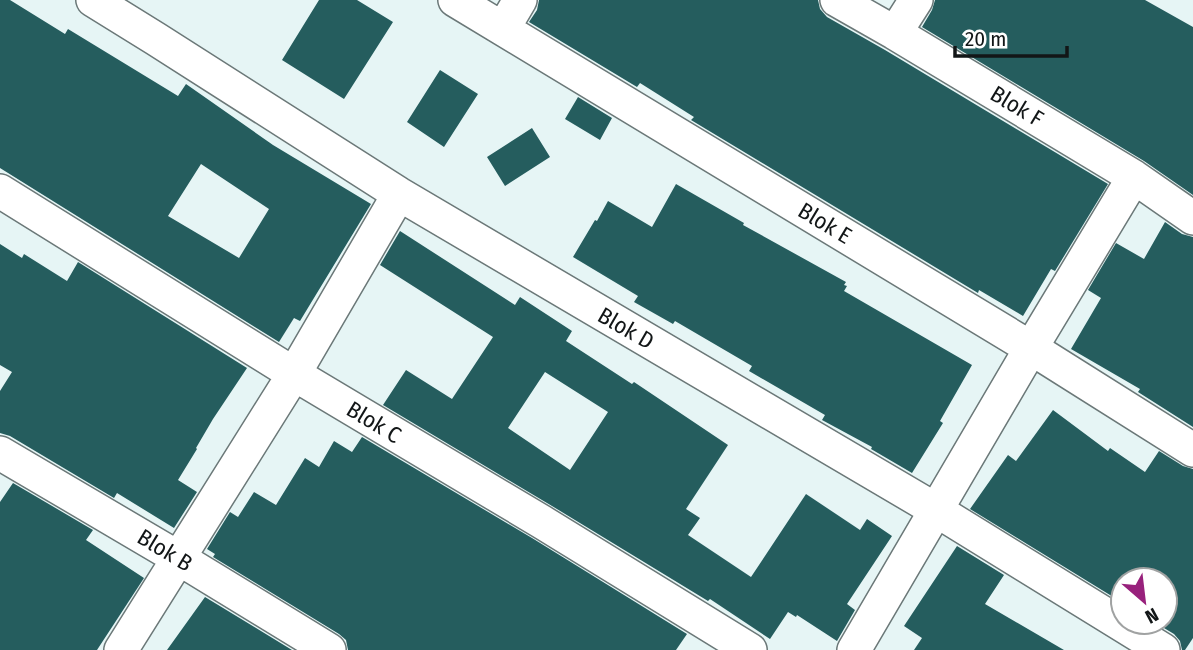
<svg xmlns="http://www.w3.org/2000/svg" width="1193" height="650" font-family="'Fira Sans Condensed',sans-serif">
	<rect width="100%" height="100%" fill="#e6f5f5"/>
	<path fill="#255d5e" fill-rule="evenodd" d="M 0,0 L 10,0 L 65,34 L 68,29 L 178,96 L 186,84 L 273,145 L 371,204 L 300,321 L 294,318 L 279,342 L 0,168 ZM 201,164 L 269,209 L 239,258 L 168,216 Z
		M 319,0 L 357,0 L 393,22 L 344,99 L 282,60 Z
		M 539,0 L 818,0 L 820,9 L 827,17 L 885,50 L 1108,184 L 1055,271 L 1051,269 L 1023,316 L 979,290 L 978,293 L 691,120 L 694,117 L 640,83 L 637,87 L 632,84 L 529,22 L 537,10 Z
		M 935,0 L 1145,0 L 1193,27 L 1193,195 L 1144,161 L 922,27 L 932,10 Z
		M 440,70 L 478,94 L 444,147 L 407,122 Z
		M 578,97 L 612,118 L 600,140 L 565,119 Z
		M 532,128 L 550,157 L 505,186 L 487,157 Z
		M 676,184 L 744,223 L 743,225 L 846,282 L 844,285 L 847,286 L 844,291 L 972,365 L 940,421 L 943,423 L 912,473 L 871,449 L 872,447 L 822,420 L 825,415 L 749,371 L 752,366 L 675,321 L 673,324 L 634,302 L 638,296 L 573,257 L 595,220 L 597,221 L 608,201 L 652,227 Z
		M 1165,222 L 1182,234 L 1193,237 L 1193,427 L 1138,392 L 1140,389 L 1071,349 L 1101,298 L 1088,290 L 1116,243 L 1144,259 Z
		M 400,231 L 515,305 L 520,297 L 572,331 L 566,341 L 632,384 L 634,382 L 728,445 L 686,509 L 700,518 L 688,535 L 751,577 L 806,494 L 860,530 L 867,519 L 892,536 L 847,604 L 855,610 L 837,641 L 797,615 L 796,617 L 788,612 L 770,639 L 710,599 L 708,601 L 552,506 L 383,405 L 406,370 L 452,399 L 493,337 L 380,265 ZM 545,372 L 608,412 L 570,470 L 508,428 Z
		M 0,244 L 22,258 L 24,254 L 67,281 L 78,262 L 247,368 L 213,419 L 196,448 L 197,449 L 178,480 L 197,492 L 174,528 L 117,493 L 114,498 L 10,436 L 0,433 L 0,391 L 12,372 L 0,365 Z
		M 1053,410 L 1108,451 L 1110,448 L 1145,472 L 1159,451 L 1183,466 L 1193,469 L 1193,638 L 1185,650 L 1182,650 L 1180,641 L 1174,634 L 1154,622 L 1165,622 L 1165,580 L 1123,580 L 1123,603 L 970,509 L 1008,455 L 1016,461 Z
		M 362,437 L 532,538 L 687,634 L 676,650 L 348,650 L 346,640 L 339,634 L 213,557 L 215,554 L 207,549 L 230,512 L 238,517 L 254,492 L 276,505 L 305,458 L 319,467 L 334,441 L 352,452 Z
		M 13,483 L 93,530 L 86,540 L 144,578 L 97,650 L 0,650 L 0,502 Z
		M 957,546 L 1004,575 L 985,604 L 1064,650 L 914,650 L 922,638 L 904,626 Z
		M 205,597 L 292,650 L 167,650 Z"/>
	<g fill="none" stroke-linecap="round" stroke-linejoin="round">
		<g stroke="#6b7878" stroke-width="36">
			<path id="minor" d="M 93,0 L 156,39 L 399,194 L 936,510 L 1163,650
				M 455,0 L 1031,348 L 1193,450
				M 837,0 L 895,33 L 1134,177 L 1193,218
				M 503,29 L 520,0
				M 895,33 L 916,0
				M 0,191 L 294,374 L 542,522 L 750,650
				M 0,453 L 180,559 L 329,650
				M 121,650 L 294,374 L 399,194
				M 854,650 L 1031,348 L 1134,177"/>
		</g>
		<use href="#minor" stroke="#fff" stroke-width="33"/>
	</g>
	<g text-anchor="middle" dominant-baseline="central" stroke-width="7" stroke-linejoin="round" paint-order="stroke">
		<g font-size="23" fill="#121617" stroke="#fff">
			<text transform="translate(1017 106) rotate(31)">Blok F</text>
			<text transform="translate(825 223) rotate(31)">Blok E</text>
			<text transform="translate(626 328) rotate(30)">Blok D</text>
			<text transform="translate(374 422) rotate(31)">Blok C</text>
			<text transform="translate(165 550) rotate(31)">Blok B</text>
		</g>
	</g>
	<g transform="translate(1144 601) rotate(152)"><circle r="33" fill="#ffffff" stroke="#a0a2a2" stroke-width="2"/>
	<path d="M0-5L12 26L0 18L-12 26Z" fill="#98217c"/>
	<text y="-10" font-size="19" font-weight="bold" text-anchor="middle" fill="#121617">N</text>
	</g>
	<path d="M955 46v10h112v-10" fill="none" stroke="#121617" stroke-width="3.5"/>
	<text x="965" y="46" font-size="21" fill="#121617" stroke="#ffffff" stroke-width="5" paint-order="stroke">20 m</text>
</svg>
